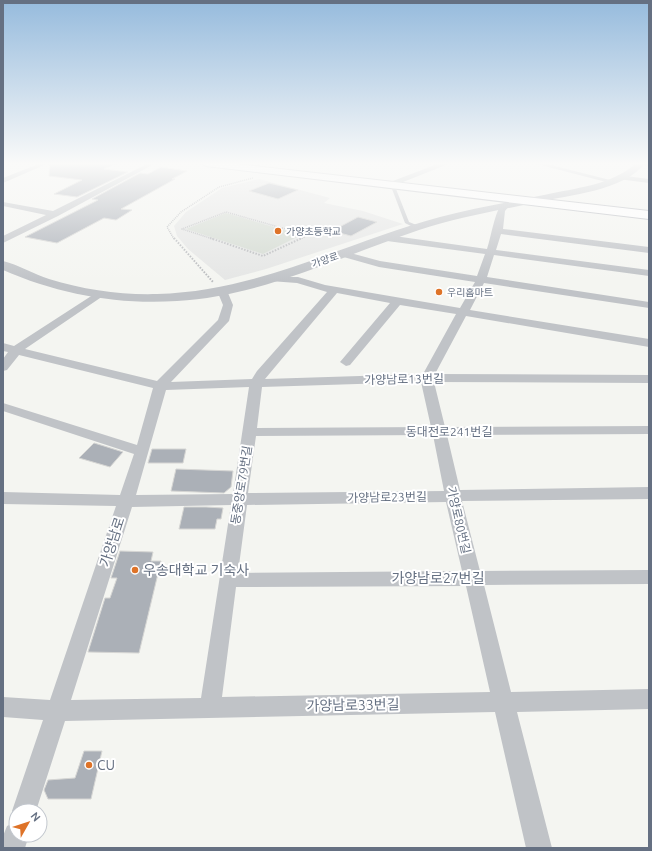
<svg xmlns="http://www.w3.org/2000/svg" width="652" height="851" font-family="Ubuntu,'Noto Sans KR',sans-serif">
	<rect width="100%" height="100%" fill="#f4f5f1"/>
	<path fill="#e5e6e5" d="M 259,179 L 330,198 L 324,203 L 363,211 L 403,224 L 266,269 L 225,280 L 188,249 L 177,236 L 174,226 L 186,212 L 222,188 Z"/>
	<path fill="#d3dad1" d="M 226,213 L 301,235 L 263,254 L 186,229 Z"/>
	<path fill="#abb0b7" stroke="#d6d6d4" d="M 50,163 L 117,163 L 104,169 L 128,172 L 77,197 L 54,194 L 82,180 L 49,176 Z
		M 161,167 L 187,171 L 172,179 L 175,179 L 121,209 L 132,210 L 116,220 L 104,218 L 57,243 L 25,237 L 98,200 L 92,199 L 140,173 L 148,174 Z
		M 269,183 L 298,190 L 278,199 L 249,191 Z
		M 358,217 L 377,222 L 351,236 L 332,231 Z
		M 94,443 L 104,446 L 123,452 L 110,467 L 79,458 Z
		M 152,449 L 186,449 L 183,463 L 148,463 Z
		M 176,469 L 233,471 L 231,487 L 224,493 L 171,491 Z
		M 184,507 L 206,507 L 223,508 L 221,519 L 217,519 L 215,529 L 179,529 Z
		M 120,551 L 153,552 L 151,561 L 161,561 L 139,653 L 88,652 L 105,598 L 110,598 L 117,578 L 111,578 Z
		M 84,751 L 102,751 L 91,799 L 48,799 L 44,790 L 48,780 L 75,778 Z"/>
	<g fill="none" stroke-linecap="round" stroke-linejoin="round">
		<g stroke="#b5b8be" stroke-width="2">
			<path id="secondary" d="M 201,163 L 228,163 L 649,211 L 649,219 L 206,166 Z"/>
		</g>
		<path stroke="#b8babd" stroke-width="1.5" stroke-dasharray="1 1" stroke-linecap="butt" d="M 174,239 L 167,227 L 181,212 L 219,187 L 253,178
			M 213,239 L 182,229 L 226,212 L 303,234 L 305,237 L 300,239"/>
		<path stroke="#b8babd" stroke-width="2" stroke-dasharray="1.5 1.5" stroke-linecap="butt" d="M 174,238 L 213,282
			M 210,238 L 263,256 L 302,238"/>
		<path fill="#c0c3c7" fill-rule="evenodd" d="M 389,183 L 391,183 L 396,189 L 409,222 L 419,226 L 419,228 L 415,228 L 405,223 L 392,189 Z"/>
		<path fill="#c0c3c7" fill-rule="evenodd" d="M 41,163 L 49,163 L 3,183 L 3,178 Z
			M 149,163 L 156,163 L 58,216 L 3,243 L 3,236 L 46,215 L 3,206 L 3,202 L 53,211 Z
			M 533,163 L 543,163 L 614,181 L 610,183 Z
			M 635,163 L 649,163 L 649,166 Z
			M 618,175 L 649,179 L 649,183 L 618,179 Z
			M 502,204 L 509,206 L 505,211 L 503,229 L 649,247 L 649,253 L 501,234 L 496,250 L 649,270 L 649,276 L 494,255 L 487,277 L 649,302 L 649,308 L 484,283 L 470,310 L 649,339 L 649,347 L 466,316 L 435,374 L 649,375 L 649,383 L 434,382 L 445,427 L 649,426 L 649,434 L 447,435 L 460,490 L 649,487 L 649,499 L 462,501 L 480,571 L 649,570 L 649,584 L 484,585 L 511,692 L 649,689 L 649,709 L 517,712 L 552,848 L 526,848 L 495,712 L 65,721 L 36,811 L 16,811 L 15,820 L 12,811 L 43,720 L 3,717 L 3,697 L 50,700 L 116,506 L 3,504 L 3,492 L 120,495 L 134,454 L 3,411 L 3,403 L 137,445 L 153,388 L 19,355 L 7,370 L 3,371 L 3,359 L 8,352 L 3,351 L 3,343 L 14,346 L 99,291 L 103,292 L 104,294 L 103,296 L 25,349 L 157,381 L 218,320 L 223,305 L 218,293 L 223,290 L 228,293 L 233,305 L 229,321 L 171,382 L 252,379 L 257,371 L 327,292 L 297,283 L 270,281 L 269,279 L 270,277 L 298,277 L 325,285 L 460,308 L 475,282 L 379,267 L 340,256 L 338,254 L 343,251 L 380,261 L 477,276 L 485,254 L 387,241 L 383,238 L 387,235 L 487,249 C 491,237 495,211 502,204 ZM 337,293 L 390,303 L 340,362 L 346,366 L 350,365 L 400,305 L 456,314 L 423,374 L 265,379 ZM 421,382 L 431,427 L 257,428 L 262,387 ZM 249,387 L 233,494 L 136,495 L 166,390 ZM 433,435 L 444,491 L 248,493 L 256,436 ZM 446,502 L 462,571 L 238,573 L 247,505 ZM 231,505 L 201,698 L 71,700 L 132,507 ZM 466,586 L 490,692 L 222,697 L 236,587 Z
			M 16,822 L 16,835 L 29,835 L 25,848 L 3,848 L 3,836 L 7,826 Z"/>
		<path fill="#c0c3c7" fill-rule="evenodd" d="M 440,163 L 451,163 L 393,186 L 387,186 L 385,184 Z
			M 636,163 L 645,163 C 624,191 569,195 537,202 C 497,211 457,217 419,230 C 339,257 262,296 177,301 C 117,305 58,294 3,270 L 3,261 C 19,265 34,274 49,279 C 84,290 121,295 157,294 C 261,291 343,243 440,217 C 474,208 509,202 544,195 C 575,188 613,185 636,163 Z"/>
		<use href="#secondary" fill="#fff" fill-rule="evenodd"/>
	</g>
	<linearGradient id="sky" x2="0" y2="1"><stop stop-color="#96bbdd"/><stop offset="0.58" stop-color="#fafaf9"/><stop offset="1" stop-color="#fafaf9" stop-opacity="0"/></linearGradient>
	<rect width="652" height="282" fill="url(#sky)"/>
	<g fill="#de7328" stroke="#fff" stroke-width="1.5">
		<circle cx="278" cy="231" r="4"/>
		<circle cx="439" cy="292" r="4"/>
		<circle cx="135" cy="570" r="4"/>
		<circle cx="89" cy="765" r="4"/>
	</g>
	<g text-anchor="middle" dominant-baseline="central" stroke-width="4" stroke-linejoin="round" paint-order="stroke">
		<g font-size="10" fill="#657082" stroke="#fff" text-anchor="start">
			<text x="286" y="231">가양초등학교</text>
			<text x="447" y="292">우리홈마트</text>
		</g>
		<g font-size="10" fill="#657082" stroke="#fff">
			<text transform="translate(325 260) rotate(-19)">가양로</text>
		</g>
		<g font-size="12" fill="#657082" stroke="#fff">
			<text transform="translate(404 379) rotate(-1)">가양남로13번길</text>
			<text x="449" y="431">동대전로241번길</text>
			<text transform="translate(241 485) rotate(-81)">동중앙로79번길</text>
			<text transform="translate(387 497) rotate(-1)">가양남로23번길</text>
			<text transform="translate(459 520) rotate(77)">가양로80번길</text>
		</g>
		<g font-size="14" fill="#657082" stroke="#fff">
			<text transform="translate(112 542) rotate(-72)">가양남로</text>
			<text x="438" y="578">가양남로27번길</text>
			<text transform="translate(353 705) rotate(-1)">가양남로33번길</text>
		</g>
		<g font-size="14" fill="#657082" stroke="#fff" text-anchor="start">
			<text x="143" y="570">우송대학교 기숙사</text>
			<text x="97" y="765">CU</text>
		</g>
	</g>
	<rect width="652" height="851" fill="none" stroke="#657082" stroke-width="8"/>
	<g transform="translate(28 823) rotate(51)"><circle r="19" fill="#ffffff" stroke="#c1c6cd"/>
	<path d="M0-3L7 15L0 10L-7 15Z" fill="#de7328"/>
	<text y="-6" font-size="11" font-weight="bold" text-anchor="middle" fill="#657082">N</text>
	</g>
</svg>
